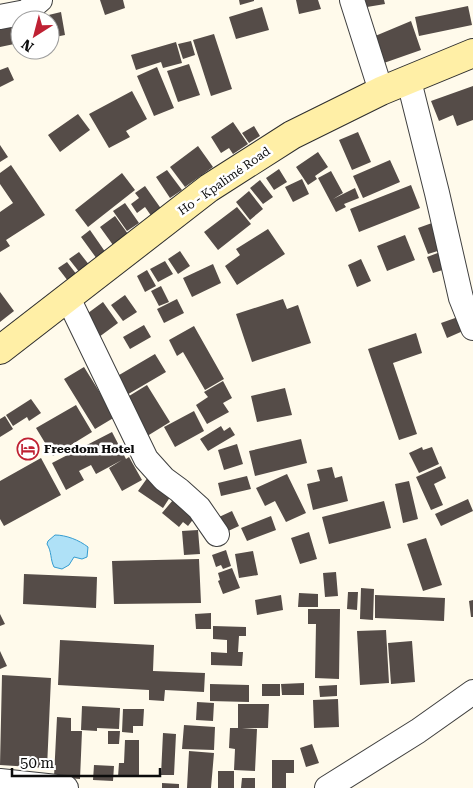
<svg xmlns="http://www.w3.org/2000/svg" width="473" height="788" font-family="'Roboto Serif',serif">
	<rect width="100%" height="100%" fill="#fffaeb"/>
	<path fill="#afe1f7" stroke="#349cd0" d="M 55,535 C 66,535 79,540 88,547 L 87,557 L 82,559 L 74,557 L 69,565 L 62,569 L 54,567 C 50,559 52,552 47,544 L 48,541 Z"/>
	<path fill="#554c48" d="M 100,0 L 123,0 L 125,8 L 105,15 Z
		M 239,0 L 254,0 L 254,1 L 240,5 Z
		M 296,0 L 318,0 L 321,9 L 299,14 Z
		M 365,0 L 384,0 L 385,4 L 367,7 Z
		M 468,6 L 472,25 L 419,36 L 415,17 Z
		M 262,7 L 269,30 L 236,39 L 229,17 Z
		M 61,12 L 65,35 L 50,38 L 50,20 L 28,20 Z
		M 13,19 L 19,43 L 0,47 L 0,22 Z
		M 411,21 L 421,50 L 381,64 L 368,39 Z
		M 214,34 L 232,89 L 211,96 L 193,40 Z
		M 191,41 L 195,55 L 183,59 L 178,44 Z
		M 176,42 L 182,63 L 163,68 L 161,62 L 136,70 L 131,55 Z
		M 189,64 L 200,95 L 178,102 L 167,71 Z
		M 8,67 L 14,80 L 0,87 L 0,70 Z
		M 157,67 L 174,108 L 154,116 L 137,76 Z
		M 473,86 L 473,120 L 457,126 L 453,115 L 439,121 L 431,101 Z
		M 132,91 L 147,119 L 126,131 L 130,137 L 109,148 L 89,114 Z
		M 78,114 L 90,130 L 60,152 L 48,135 Z
		M 233,122 L 248,144 L 233,154 L 229,148 L 221,153 L 211,137 Z
		M 254,126 L 260,136 L 249,143 L 242,133 Z
		M 358,132 L 371,162 L 352,170 L 339,140 Z
		M 0,145 L 8,157 L 0,162 Z
		M 198,146 L 213,167 L 185,187 L 170,167 Z
		M 318,152 L 328,167 L 315,176 L 317,179 L 308,185 L 296,167 Z
		M 390,160 L 400,182 L 363,198 L 353,176 Z
		M 11,165 L 45,215 L 6,240 L 10,246 L 0,252 L 0,212 L 13,203 L 0,184 L 0,173 Z
		M 279,169 L 287,182 L 274,190 L 266,178 Z
		M 167,170 L 182,190 L 170,198 L 156,177 Z
		M 331,171 L 343,193 L 333,199 L 355,188 L 359,198 L 344,204 L 346,207 L 336,212 L 318,178 Z
		M 122,173 L 135,190 L 88,227 L 75,210 Z
		M 302,179 L 309,194 L 293,202 L 285,187 Z
		M 260,180 L 273,197 L 263,204 L 250,188 Z
		M 411,185 L 420,208 L 359,232 L 350,209 Z
		M 145,186 L 162,210 L 152,217 L 145,207 L 137,213 L 131,204 L 139,198 L 135,193 Z
		M 249,191 L 263,209 L 250,220 L 236,202 Z
		M 125,203 L 139,223 L 127,231 L 113,211 Z
		M 237,207 L 251,224 L 218,250 L 204,232 Z
		M 115,216 L 128,234 L 113,245 L 100,227 Z
		M 432,223 L 441,250 L 428,254 L 418,228 Z
		M 268,229 L 285,254 L 237,285 L 225,266 L 240,255 L 236,249 Z
		M 90,230 L 106,253 L 97,259 L 81,237 Z
		M 405,235 L 415,260 L 387,271 L 377,246 Z
		M 180,251 L 190,266 L 178,274 L 168,259 Z
		M 443,251 L 449,268 L 433,273 L 427,257 Z
		M 79,252 L 90,266 L 80,273 L 69,259 Z
		M 361,259 L 371,281 L 357,287 L 348,265 Z
		M 165,261 L 173,274 L 158,282 L 150,269 Z
		M 67,262 L 77,275 L 68,281 L 58,268 Z
		M 213,264 L 221,283 L 192,297 L 183,278 Z
		M 147,270 L 156,286 L 145,292 L 137,276 Z
		M 161,286 L 169,302 L 159,306 L 151,291 Z
		M 0,292 L 14,311 L 0,322 Z
		M 125,295 L 137,312 L 123,321 L 111,305 Z
		M 177,299 L 184,313 L 164,323 L 157,309 Z
		M 283,299 L 287,309 L 298,305 L 311,343 L 252,362 L 236,314 Z
		M 103,302 L 118,323 L 99,337 L 84,316 Z
		M 458,317 L 463,331 L 447,338 L 441,323 Z
		M 144,325 L 151,337 L 130,349 L 123,337 Z
		M 194,326 L 224,379 L 205,390 L 183,352 L 177,356 L 169,340 Z
		M 416,333 L 422,353 L 393,363 L 417,434 L 399,440 L 368,349 Z
		M 155,354 L 166,372 L 125,396 L 114,378 Z
		M 84,367 L 115,417 L 95,429 L 64,379 Z
		M 223,381 L 232,398 L 223,403 L 229,412 L 207,424 L 196,405 L 208,397 L 204,392 Z
		M 147,385 L 170,422 L 144,438 L 121,401 Z
		M 285,388 L 292,415 L 257,422 L 251,396 Z
		M 31,399 L 41,413 L 29,421 L 27,417 L 13,426 L 6,415 Z
		M 76,405 L 92,432 L 53,456 L 36,428 Z
		M 194,411 L 204,431 L 175,447 L 164,427 Z
		M 5,416 L 13,429 L 0,437 L 0,419 Z
		M 221,426 L 224,431 L 230,427 L 235,435 L 208,451 L 200,439 Z
		M 112,432 L 126,459 L 129,457 L 142,480 L 122,491 L 109,468 L 122,460 L 96,474 L 91,465 L 79,471 L 84,480 L 66,490 L 52,463 Z
		M 301,439 L 307,463 L 255,476 L 249,451 Z
		M 237,444 L 243,464 L 224,470 L 218,450 Z
		M 422,447 L 423,450 L 432,447 L 439,464 L 419,473 L 409,453 Z
		M 41,458 L 61,495 L 4,526 L 0,519 L 0,481 Z
		M 441,466 L 446,478 L 434,484 L 443,505 L 431,510 L 416,477 Z
		M 332,467 L 335,478 L 342,476 L 348,501 L 313,510 L 307,484 L 320,481 L 317,470 Z
		M 287,474 L 306,513 L 286,522 L 275,501 L 265,506 L 256,488 Z
		M 247,476 L 251,489 L 221,496 L 218,483 Z
		M 148,477 L 172,494 L 163,508 L 138,491 Z
		M 409,481 L 418,519 L 403,523 L 395,484 Z
		M 468,499 L 473,511 L 441,526 L 435,514 Z
		M 173,500 L 195,517 L 188,526 L 183,522 L 179,527 L 162,513 Z
		M 384,501 L 391,528 L 329,544 L 322,517 Z
		M 232,511 L 239,526 L 226,532 L 219,517 Z
		M 271,516 L 276,530 L 247,541 L 241,528 Z
		M 198,530 L 200,554 L 184,555 L 182,531 Z
		M 309,532 L 317,559 L 300,564 L 291,538 Z
		M 426,538 L 442,585 L 423,591 L 407,544 Z
		M 226,550 L 231,566 L 223,569 L 221,565 L 216,567 L 212,555 Z
		M 253,551 L 258,575 L 239,578 L 235,554 Z
		M 199,559 L 201,603 L 114,604 L 112,561 Z
		M 232,568 L 240,588 L 223,594 L 218,581 L 220,580 L 218,573 Z
		M 336,572 L 338,596 L 325,597 L 323,573 Z
		M 24,574 L 97,577 L 96,608 L 23,604 Z
		M 361,588 L 374,589 L 373,620 L 360,619 Z
		M 348,592 L 358,592 L 357,610 L 347,609 Z
		M 299,593 L 318,594 L 318,607 L 298,607 Z
		M 281,595 L 283,610 L 257,615 L 255,600 Z
		M 375,595 L 445,598 L 444,621 L 375,618 Z
		M 473,600 L 473,617 L 471,617 L 469,601 Z
		M 308,609 L 340,609 L 339,679 L 315,678 L 316,624 L 308,624 Z
		M 211,613 L 211,629 L 196,629 L 195,614 Z
		M 0,614 L 5,624 L 0,626 Z
		M 213,626 L 246,627 L 246,636 L 239,636 L 238,652 L 243,652 L 242,666 L 211,665 L 211,652 L 227,653 L 227,640 L 213,639 Z
		M 386,630 L 389,683 L 360,685 L 357,631 Z
		M 60,640 L 154,645 L 153,671 L 205,673 L 204,692 L 165,690 L 164,701 L 149,700 L 149,690 L 58,685 Z
		M 412,641 L 415,682 L 391,684 L 388,643 Z
		M 0,651 L 7,666 L 0,669 Z
		M 2,675 L 51,678 L 47,768 L 0,765 Z
		M 304,683 L 304,695 L 282,695 L 281,684 Z
		M 210,684 L 249,685 L 249,702 L 210,701 Z
		M 262,684 L 280,684 L 280,696 L 262,696 Z
		M 337,685 L 337,696 L 320,697 L 319,686 Z
		M 338,699 L 339,727 L 314,728 L 313,700 Z
		M 197,702 L 214,703 L 213,721 L 196,720 Z
		M 238,704 L 269,704 L 268,728 L 242,728 L 257,729 L 255,771 L 234,770 L 235,749 L 229,748 L 230,728 L 238,728 Z
		M 82,706 L 120,708 L 119,729 L 97,728 L 97,731 L 81,730 Z
		M 123,709 L 144,709 L 143,726 L 133,726 L 133,733 L 122,732 Z
		M 57,717 L 71,718 L 71,731 L 82,731 L 80,779 L 54,777 Z
		M 184,725 L 215,727 L 214,750 L 182,749 Z
		M 108,731 L 120,731 L 119,744 L 108,744 Z
		M 163,733 L 176,734 L 174,775 L 161,775 Z
		M 125,740 L 139,740 L 139,777 L 118,777 L 119,763 L 124,763 Z
		M 312,744 L 319,763 L 306,767 L 300,748 Z
		M 189,751 L 214,753 L 211,788 L 187,788 Z
		M 272,760 L 294,760 L 294,773 L 286,773 L 286,788 L 272,788 Z
		M 94,765 L 114,766 L 113,781 L 93,780 Z
		M 218,771 L 234,771 L 234,788 L 218,788 Z
		M 242,778 L 255,778 L 255,788 L 241,788 Z
		M 162,783 L 179,784 L 179,788 L 162,788 Z"/>
	<g fill="none" stroke-linecap="round" stroke-linejoin="round">
		<g stroke="#3f3f3f" stroke-width="26">
			<path id="street" d="M 352,0 L 381,91
				M 0,17 L 26,12 L 40,0
				M 409,81 L 437,193 L 461,298 L 473,328
				M 68,298 L 146,459 L 164,479 L 179,490 L 199,508 L 217,534
				M 0,781 L 66,788
				M 327,788 L 418,731 L 473,692"/>
		</g>
		<g stroke="#2e2e2e" stroke-width="30">
			<path id="secondary" d="M 0,350 L 209,188 L 292,135 L 381,91 L 473,53"/>
		</g>
		<use href="#street" stroke="#fff" stroke-width="24"/>
		<use href="#secondary" stroke="#ffefa6" stroke-width="28"/>
	</g>
	<defs>
		<g id="hotel-ring" transform="scale(1.125)"><circle r="9.5" fill="#fff" stroke="#bf2133" stroke-width="1.5"/><path d="M-6-4.5h1.5V1H6V5H4.5V3h-9V5H-6ZM-4 0a1.8 1.8 0 1 1 3.6 0ZM.5 0V-2.5h3Q6-2.5 6 0Z" fill="#bf2133"/></g>
	</defs>
	<g fill-rule="evenodd">
		<use href="#hotel-ring" x="28" y="449"/>
	</g>
	<g text-anchor="middle" dominant-baseline="central" stroke-width="5" stroke-linejoin="round" paint-order="stroke">
		<g font-size="12" fill="#0c0c0c" stroke="#fff">
			<text transform="translate(224 181) rotate(-35)">Ho - Kpalimé Road</text>
		</g>
		<g font-size="12" font-weight="bold" fill="#0c0c0c" stroke="#fff" text-anchor="start">
			<text x="44" y="449">Freedom Hotel</text>
		</g>
	</g>
	<g transform="translate(35 35) rotate(216)"><circle r="24" fill="#ffffff" stroke="#9e9e9e"/>
	<path d="M0-4L9 19L0 12L-9 19Z" fill="#bf2133"/>
	<text y="-8" font-size="14" font-weight="bold" text-anchor="middle" fill="#0c0c0c">N</text>
	</g>
	<path d="M12 768v8h148v-8" fill="none" stroke="#0c0c0c" stroke-width="2.5"/>
	<text x="20" y="768" font-size="15" fill="#0c0c0c" stroke="#ffffff" stroke-width="4" paint-order="stroke">50 m</text>
</svg>
